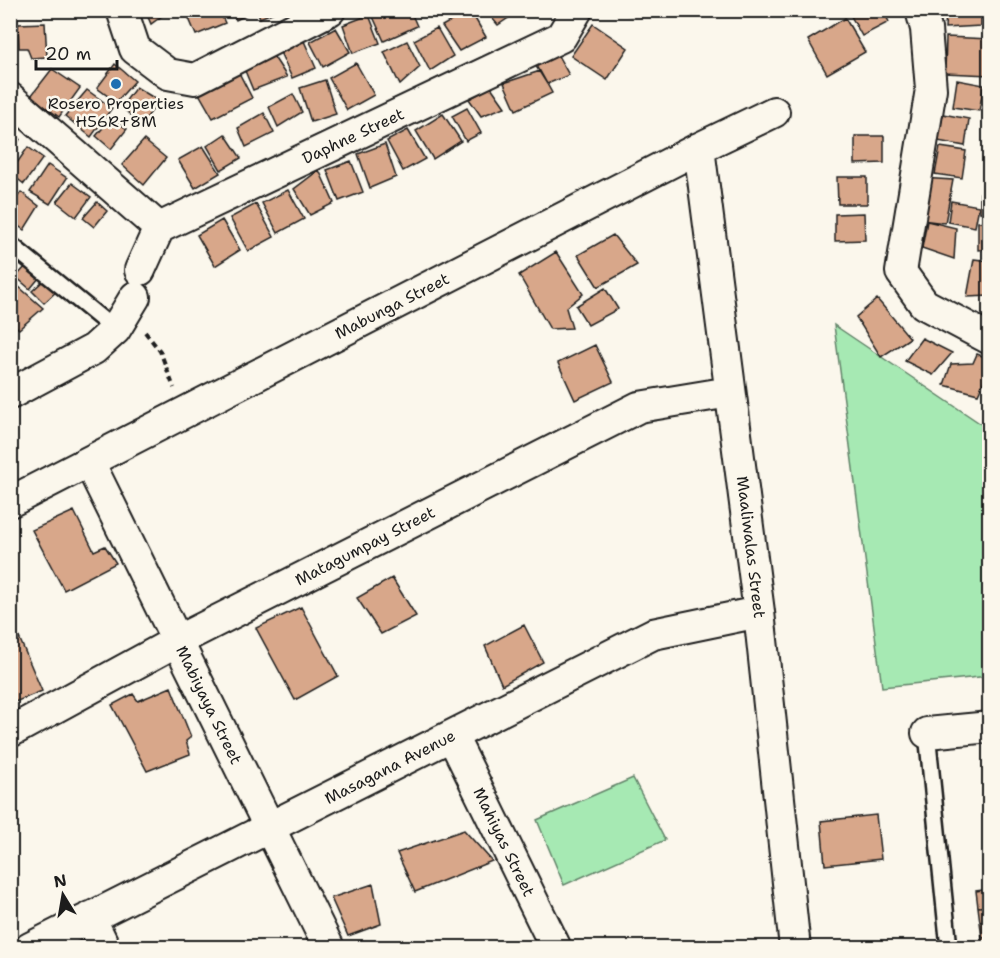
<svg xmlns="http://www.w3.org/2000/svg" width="1000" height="958" font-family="'Shantell Sans',sans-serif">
	<rect width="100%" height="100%" fill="#fbf7ec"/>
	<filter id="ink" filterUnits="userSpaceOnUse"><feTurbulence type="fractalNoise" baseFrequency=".0167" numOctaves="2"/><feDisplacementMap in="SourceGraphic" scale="12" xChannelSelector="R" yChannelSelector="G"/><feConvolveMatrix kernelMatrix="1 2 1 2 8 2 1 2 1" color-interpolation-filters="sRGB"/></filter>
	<g filter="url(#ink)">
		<path fill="#a6e9b3" stroke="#618268" stroke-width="1.5" d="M 834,325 L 981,424 L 989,434 L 989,676 L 882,687 Z
			M 633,778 L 665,840 L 564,885 L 537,820 Z"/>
		<path fill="#d8a78a" stroke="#1c1c1c" stroke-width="1.5" d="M 145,10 L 170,10 L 151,24 Z
			M 200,10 L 219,10 L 225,23 L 196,35 L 188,16 Z
			M 232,10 L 254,10 L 254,11 L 236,20 Z
			M 257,10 L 279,10 L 260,18 Z
			M 370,10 L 410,10 L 417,26 L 384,41 Z
			M 470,10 L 486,37 L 459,51 L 442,26 Z
			M 485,10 L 520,10 L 498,25 Z
			M 643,10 L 643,16 L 593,11 L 593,10 Z
			M 861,10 L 883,10 L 889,22 L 862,36 L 851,16 Z
			M 946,10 L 981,10 L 981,26 L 945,28 Z
			M 369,15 L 380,43 L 353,53 L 343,25 Z
			M 845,18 L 865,52 L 827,74 L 808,40 Z
			M 45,23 L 47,57 L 31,58 L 27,48 L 19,48 L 18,24 Z
			M 593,24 L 628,48 L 607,80 L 571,56 Z
			M 336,28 L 350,52 L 323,67 L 310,42 Z
			M 437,28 L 453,56 L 430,71 L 414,40 Z
			M 946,37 L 990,39 L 990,75 L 945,73 Z
			M 304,41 L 316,68 L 292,78 L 280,52 Z
			M 407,41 L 420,67 L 400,85 L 384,52 Z
			M 272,54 L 287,77 L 253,90 L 243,66 Z
			M 557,54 L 569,75 L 547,84 L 534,63 Z
			M 356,63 L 374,95 L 347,110 L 329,78 Z
			M 115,64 L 135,81 L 116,102 L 97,88 Z
			M 236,67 L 252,98 L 213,118 L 197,90 Z
			M 52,69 L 80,88 L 59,117 L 31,96 Z
			M 540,71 L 552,93 L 516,110 L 504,83 Z
			M 325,80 L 336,114 L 311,122 L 300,88 Z
			M 957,80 L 984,85 L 979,111 L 953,107 Z
			M 136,87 L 159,101 L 142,124 L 121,107 Z
			M 491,87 L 505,107 L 481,116 L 469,99 Z
			M 87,90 L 112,108 L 91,137 L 65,116 Z
			M 293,94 L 302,112 L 278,127 L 269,107 Z
			M 467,108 L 481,133 L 466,141 L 452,116 Z
			M 264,113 L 274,133 L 246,147 L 238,128 Z
			M 443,114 L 461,141 L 433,159 L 416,131 Z
			M 943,114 L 969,119 L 965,146 L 938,141 Z
			M 111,118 L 127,129 L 111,149 L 96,136 Z
			M 408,130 L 425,159 L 403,171 L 387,141 Z
			M 10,133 L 20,139 L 10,156 Z
			M 225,134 L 241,158 L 221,170 L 207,146 Z
			M 855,136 L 884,136 L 884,163 L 855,164 Z
			M 144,140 L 166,158 L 144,185 L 122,165 Z
			M 385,144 L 396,177 L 370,188 L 358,154 Z
			M 203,146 L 220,173 L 195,188 L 178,160 Z
			M 28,147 L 43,158 L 24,184 L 10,173 Z
			M 940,147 L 966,151 L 962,178 L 935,174 Z
			M 351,161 L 363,192 L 339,201 L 327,170 Z
			M 985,163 L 990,163 L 990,182 L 983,182 Z
			M 48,165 L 67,178 L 50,204 L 30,192 Z
			M 319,170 L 334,203 L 310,215 L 294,189 Z
			M 837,177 L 867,177 L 867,204 L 838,204 Z
			M 921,178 L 953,180 L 945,223 L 914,219 Z
			M 72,183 L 91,197 L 76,217 L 57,202 Z
			M 288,190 L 304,219 L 278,233 L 262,203 Z
			M 21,192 L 39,206 L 24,230 L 10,220 L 10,207 Z
			M 980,193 L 990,194 L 990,213 L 980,212 Z
			M 951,201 L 979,206 L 975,227 L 948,222 Z
			M 97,202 L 107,211 L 94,227 L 83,218 Z
			M 256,204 L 274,237 L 248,251 L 230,218 Z
			M 864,213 L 865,240 L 835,241 L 835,214 Z
			M 222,220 L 240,250 L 215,266 L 197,235 Z
			M 927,221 L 956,228 L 954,259 L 922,248 Z
			M 978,222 L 990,222 L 990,249 L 978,250 Z
			M 613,235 L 637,265 L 598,287 L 578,255 Z
			M 556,252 L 583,294 L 566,308 L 572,328 L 550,329 L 519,275 Z
			M 974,259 L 990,261 L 990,296 L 967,297 Z
			M 26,266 L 39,278 L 30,289 L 16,277 Z
			M 10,279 L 43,308 L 19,329 L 10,321 Z
			M 42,282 L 57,291 L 44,303 L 32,291 Z
			M 605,288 L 618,309 L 588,325 L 576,306 Z
			M 877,299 L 910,338 L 881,357 L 856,317 Z
			M 922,338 L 952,353 L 933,375 L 905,361 Z
			M 595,345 L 613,382 L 575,400 L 558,363 Z
			M 977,354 L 990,359 L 990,368 L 978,394 L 944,385 L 951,364 L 973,363 Z
			M 74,511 L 94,551 L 105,546 L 116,563 L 64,590 L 32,530 Z
			M 392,578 L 416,616 L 381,634 L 357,598 Z
			M 301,607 L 338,676 L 295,700 L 256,628 Z
			M 12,621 L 42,691 L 10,704 L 10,622 Z
			M 524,625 L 543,662 L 502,685 L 485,646 Z
			M 171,687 L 191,737 L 186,741 L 190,754 L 147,771 L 112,705 L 133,694 L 138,701 Z
			M 876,815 L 881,859 L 825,865 L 821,821 Z
			M 464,830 L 492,861 L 415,892 L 397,853 Z
			M 373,884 L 381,924 L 348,936 L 331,898 Z
			M 990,889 L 990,906 L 978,907 L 976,891 Z
			M 990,906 L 990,921 L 980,922 L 978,907 Z
			M 990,921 L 990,937 L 982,938 L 980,922 Z
			M 990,937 L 990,948 L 983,948 L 982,938 Z"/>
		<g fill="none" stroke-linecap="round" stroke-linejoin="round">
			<g stroke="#1c1c1c" stroke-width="20">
				<path id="service" d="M 10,244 L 115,330
					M 927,733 L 949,948"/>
			</g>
			<g stroke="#1c1c1c" stroke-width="34">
				<path id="minor" d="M 122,10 L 135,49 L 168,74 L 195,79 L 330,10
					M 921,10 L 926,29 L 931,89 L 901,272 L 924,304 L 990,339
					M 10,98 L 159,228
					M 699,148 L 759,612 L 795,948
					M 140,270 L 159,228 L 561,37 L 577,10
					M 10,394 L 94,349 L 115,330 L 135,297
					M 89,462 L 329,948
					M 10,502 L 699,148 L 774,112
					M 10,732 L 177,641 L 639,407 L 730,392
					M 927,733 L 990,727
					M 452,736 L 556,948
					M 90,917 L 105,948
					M 30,948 L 653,634 L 759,612"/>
			</g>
			<path stroke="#1c1c1c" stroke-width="4" stroke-dasharray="6 4.5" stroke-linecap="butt" d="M 145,332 L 160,351 L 174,388"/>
			<use href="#service" stroke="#fbf7ec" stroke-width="15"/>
			<use href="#minor" stroke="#fbf7ec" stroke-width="30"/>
		</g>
	</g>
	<circle fill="#1f6fb2" stroke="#fbf7ec" stroke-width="2" cx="116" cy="84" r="6"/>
	<g text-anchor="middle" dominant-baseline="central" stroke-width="5" stroke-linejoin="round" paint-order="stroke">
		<g font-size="16" fill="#1c1c1c" stroke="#fbf7ec">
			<text x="116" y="103">Rosero Properties<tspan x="116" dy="18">H56R+8M</tspan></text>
		</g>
		<g font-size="16" fill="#1c1c1c" stroke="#fbf7ec">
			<text transform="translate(353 136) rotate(-25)">Daphne Street</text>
			<text transform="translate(392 306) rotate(-27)">Mabunga Street</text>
			<text transform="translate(365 546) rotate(-27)">Matagumpay Street</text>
			<text transform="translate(751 547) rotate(83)">Maaliwalas Street</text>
			<text transform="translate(209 705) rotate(64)">Mabiyaya Street</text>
			<text transform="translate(390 767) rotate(-27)">Masagana Avenue</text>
			<text transform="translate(504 842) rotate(64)">Mahiyas Street</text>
		</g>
	</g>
	<rect width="1000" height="958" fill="none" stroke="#fbf7ec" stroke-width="36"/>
	<rect x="18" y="18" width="964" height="922" fill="none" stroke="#1c1c1c" stroke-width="2" filter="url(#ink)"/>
	<g transform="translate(63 895) rotate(349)" stroke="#fbf7ec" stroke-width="4.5" paint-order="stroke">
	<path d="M0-4.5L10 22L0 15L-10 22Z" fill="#1c1c1c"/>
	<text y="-9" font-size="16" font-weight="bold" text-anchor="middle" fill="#1c1c1c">N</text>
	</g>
	<path d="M36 60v9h81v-9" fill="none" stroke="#1c1c1c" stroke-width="3"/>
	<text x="45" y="60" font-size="18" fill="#1c1c1c" stroke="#fbf7ec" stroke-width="4.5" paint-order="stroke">20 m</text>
</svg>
